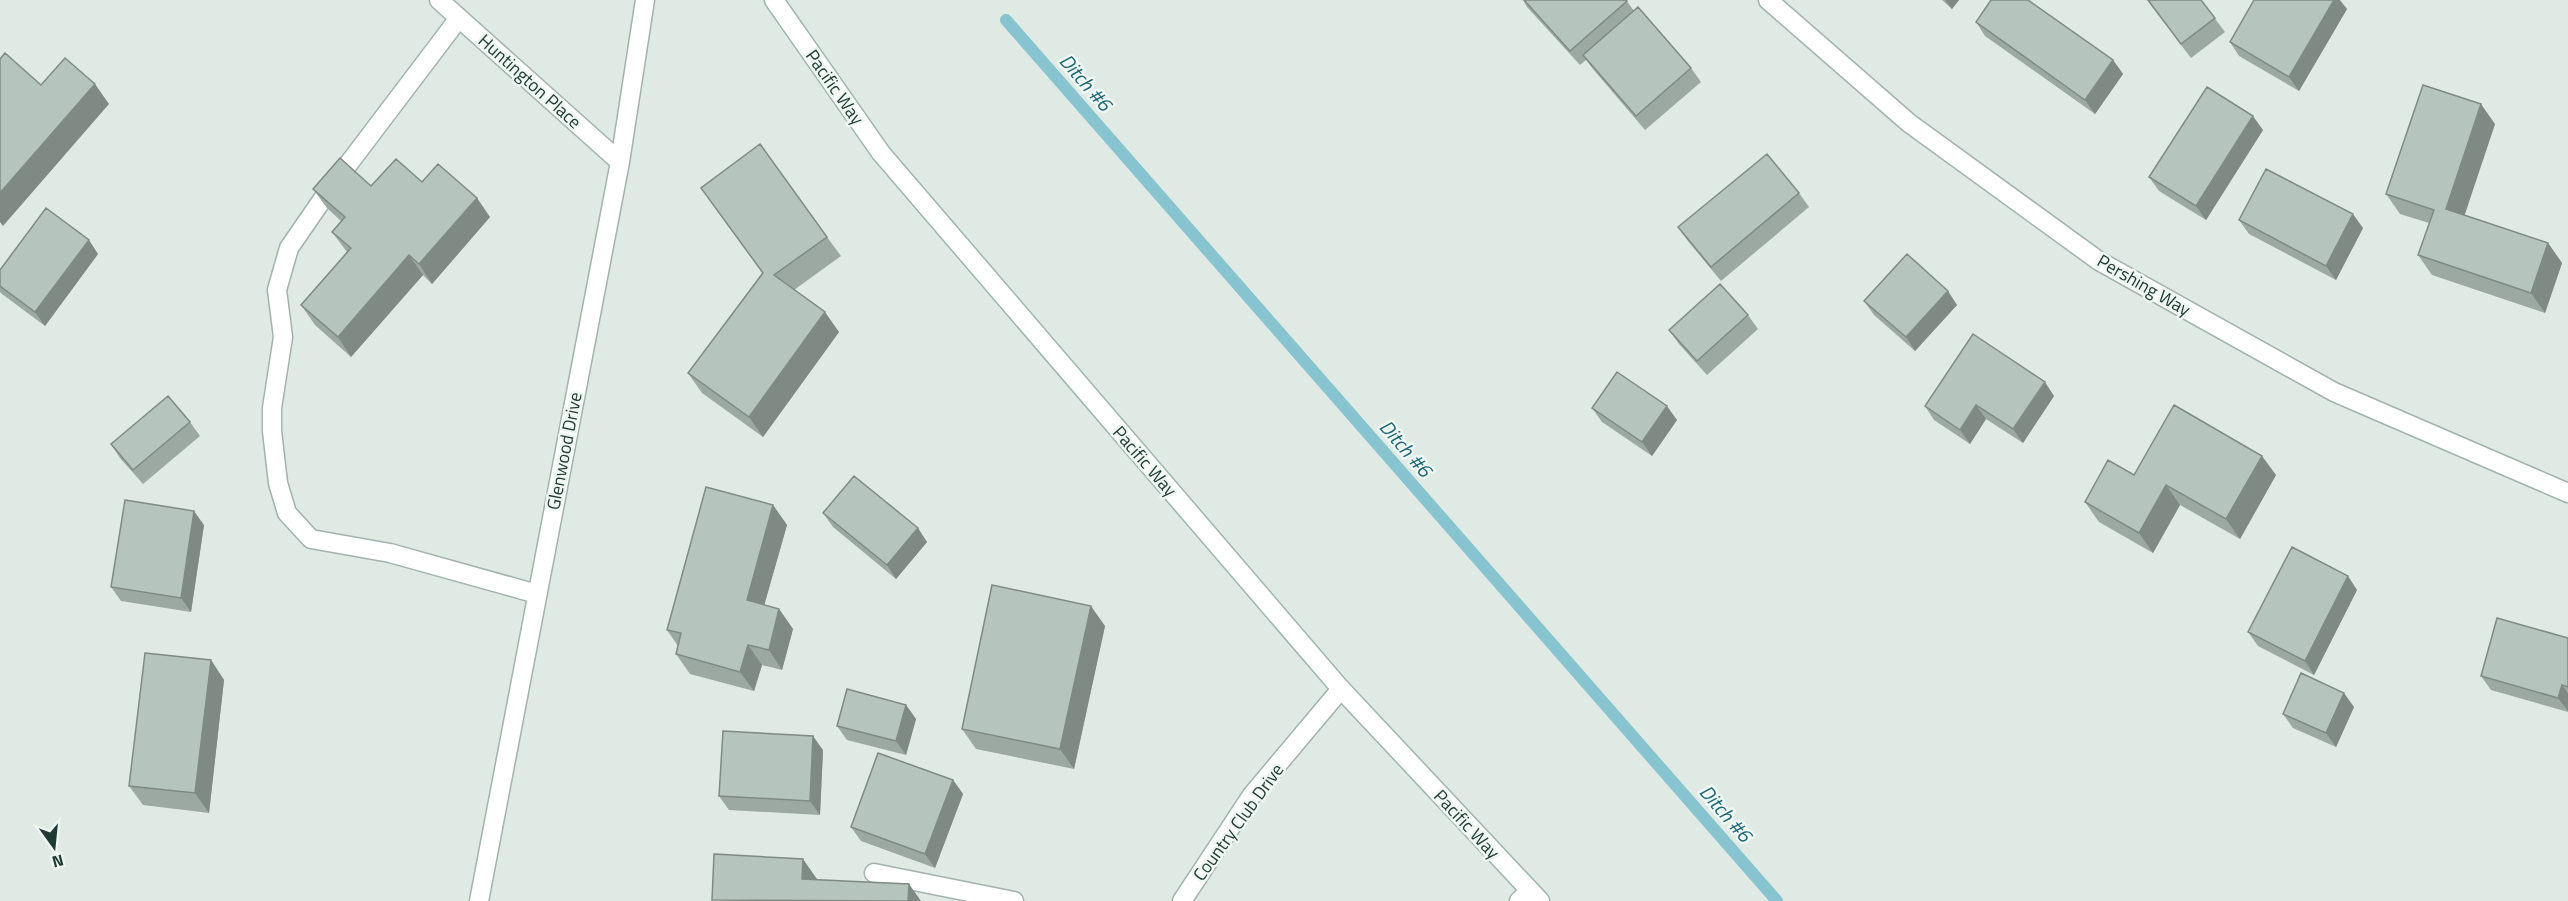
<svg xmlns="http://www.w3.org/2000/svg" width="2568" height="901" font-family="'Titillium Web',sans-serif">
	<rect width="100%" height="100%" fill="#dfeae5"/>
	<g fill="none" stroke-linecap="round" stroke-linejoin="round">
		<path stroke="#88c4cf" stroke-width="12" d="M 1006,20 L 1777,901"/>
		<g stroke="#a2b2ac" stroke-width="21">
			<path id="lane" d="M 459,18 L 331,187 L 289,248 L 277,290 L 283,337 L 272,408 L 272,431 L 278,483 L 287,513 L 311,539 L 390,553 L 537,594
				M 874,873 L 1014,901
				M 1519,901 L 1530,891"/>
		</g>
		<g stroke="#a2b2ac" stroke-width="21">
			<path id="street" d="M 439,0 L 620,162
				M 1768,0 L 1909,123 L 2099,261 L 2334,392 L 2568,493
				M 479,901 L 620,162 L 645,0
				M 1182,901 L 1252,795 L 1341,689"/>
		</g>
		<g stroke="#9fb5ad" stroke-width="21">
			<path id="secondary" d="M 774,0 L 881,153 L 1341,689 L 1540,901"/>
		</g>
		<use href="#lane" stroke="#fff" stroke-width="18"/>
		<use href="#street" stroke="#fff" stroke-width="18"/>
		<use href="#secondary" stroke="#fff" stroke-width="18"/>
	</g>
	<path fill="#9ca9a3" d="M 1523,0 L 1626,0 L 1634,11 L 1691,68 L 1701,82 L 1645,130 L 1593,69 L 1586,60 L 1580,65 L 1527,7 Z
		M 1942,0 L 1959,0 L 1952,9 Z
		M 2147,0 L 2201,0 L 2225,32 L 2191,58 Z
		M 2347,9 L 2299,91 L 2239,56 L 2230,42 Z
		M 1976,22 L 2113,60 L 2123,74 L 2095,114 L 1985,36 Z
		M 2495,124 L 2464,215 L 2548,243 L 2562,263 L 2545,313 L 2432,275 L 2418,255 L 2429,223 L 2400,214 L 2386,194 Z
		M 2263,130 L 2206,220 L 2159,191 L 2149,177 Z
		M 422,182 L 490,217 L 432,284 L 423,275 L 351,357 L 315,325 L 301,305 L 347,252 L 332,232 L 341,221 L 327,208 L 313,189 L 371,186 Z
		M 1799,193 L 1809,207 L 1721,281 L 1688,241 L 1678,227 Z
		M 2239,220 L 2363,228 L 2336,280 L 2249,234 Z
		M 827,237 L 841,256 L 794,290 L 839,332 L 763,437 L 702,393 L 688,373 L 762,273 Z
		M 98,254 L 45,326 L 2,294 L 0,292 L 0,270 Z
		M 1864,301 L 1957,305 L 1915,351 L 1874,315 Z
		M 1748,315 L 1758,329 L 1707,375 L 1679,344 L 1669,330 Z
		M 2054,396 L 2023,443 L 1986,419 L 1970,444 L 1934,420 L 1925,406 Z
		M 1592,408 L 1677,420 L 1652,456 L 1602,422 Z
		M 190,422 L 200,436 L 143,484 L 120,458 L 111,444 Z
		M 2134,475 L 2276,475 L 2240,539 L 2180,505 L 2153,553 L 2099,522 L 2085,502 Z
		M 773,505 L 787,525 L 764,605 L 779,609 L 793,629 L 782,670 L 762,665 L 754,691 L 690,674 L 676,654 L 678,646 L 667,630 Z
		M 823,513 L 927,542 L 896,579 L 833,527 Z
		M 204,525 L 191,612 L 121,601 L 111,587 Z
		M 2357,590 L 2314,675 L 2258,646 L 2248,632 Z
		M 1105,626 L 1074,769 L 976,749 L 962,729 Z
		M 2568,638 L 2568,712 L 2491,690 L 2481,676 Z
		M 211,660 L 224,680 L 209,813 L 143,805 L 129,786 Z
		M 906,705 L 916,719 L 906,755 L 847,740 L 837,726 Z
		M 2354,707 L 2336,747 L 2293,728 L 2283,714 Z
		M 823,750 L 820,815 L 729,810 L 719,796 Z
		M 953,780 L 963,794 L 935,868 L 861,841 L 851,827 Z"/>
	<path fill="#7f8a85" d="M 1945,0 L 1959,0 L 1952,9 Z
		M 2334,0 L 2340,0 L 2347,9 L 2299,91 L 2289,77 Z
		M 2113,60 L 2123,74 L 2095,114 L 2085,100 Z
		M 95,84 L 109,104 L 3,226 L 0,222 L 0,193 Z
		M 2481,104 L 2495,124 L 2460,229 L 2446,209 Z
		M 2253,116 L 2263,130 L 2206,220 L 2196,206 Z
		M 477,198 L 490,217 L 432,284 L 419,264 Z
		M 2353,214 L 2363,228 L 2336,280 L 2326,266 Z
		M 89,240 L 98,254 L 45,326 L 35,312 Z
		M 2548,243 L 2562,263 L 2545,313 L 2531,293 Z
		M 409,255 L 423,275 L 351,357 L 338,337 Z
		M 1948,291 L 1957,305 L 1915,351 L 1906,337 Z
		M 825,312 L 839,332 L 763,437 L 749,417 Z
		M 2045,382 L 2054,396 L 2023,443 L 2013,429 Z
		M 1976,405 L 1986,419 L 1970,444 L 1960,430 Z
		M 1667,406 L 1677,420 L 1652,456 L 1642,442 Z
		M 2262,456 L 2276,475 L 2240,539 L 2226,519 Z
		M 2166,485 L 2180,505 L 2153,553 L 2139,533 Z
		M 773,505 L 787,525 L 760,620 L 747,600 Z
		M 194,511 L 204,525 L 191,612 L 181,598 Z
		M 918,528 L 927,542 L 896,579 L 887,565 Z
		M 2348,576 L 2357,590 L 2314,675 L 2305,661 Z
		M 1091,606 L 1105,626 L 1074,769 L 1060,749 Z
		M 779,609 L 793,629 L 782,670 L 769,650 Z
		M 748,645 L 762,665 L 754,691 L 740,672 Z
		M 211,660 L 224,680 L 209,813 L 195,793 Z
		M 2562,685 L 2568,693 L 2568,711 L 2558,698 Z
		M 2344,693 L 2354,707 L 2336,747 L 2326,733 Z
		M 906,705 L 916,719 L 906,755 L 896,741 Z
		M 813,736 L 823,750 L 820,815 L 810,801 Z
		M 953,780 L 963,794 L 935,868 L 925,854 Z
		M 803,859 L 817,879 L 816,899 L 802,879 Z
		M 909,884 L 921,901 L 908,901 Z"/>
	<path fill="#b5c5be" stroke="#7f8a85" stroke-width="1.5" d="M 1524,0 L 1626,0 L 1627,1 L 1570,51 Z
		M 1991,0 L 2028,0 L 2113,60 L 2085,100 L 1976,22 Z
		M 2148,0 L 2201,0 L 2215,18 L 2181,44 Z
		M 2254,0 L 2334,0 L 2289,77 L 2230,42 Z
		M 1638,7 L 1691,68 L 1636,116 L 1583,55 Z
		M 5,53 L 41,85 L 65,58 L 95,84 L 0,193 L 0,59 Z
		M 2423,85 L 2481,104 L 2446,209 L 2548,243 L 2531,293 L 2418,255 L 2434,210 L 2386,194 Z
		M 2207,87 L 2253,116 L 2196,206 L 2149,177 Z
		M 760,144 L 827,237 L 774,275 L 825,312 L 749,417 L 688,373 L 763,273 L 701,188 Z
		M 1767,154 L 1799,193 L 1711,267 L 1678,227 Z
		M 340,158 L 371,186 L 396,159 L 422,182 L 438,164 L 477,198 L 419,264 L 409,255 L 338,337 L 301,305 L 351,248 L 332,232 L 345,217 L 313,189 Z
		M 2266,169 L 2353,214 L 2326,266 L 2239,220 Z
		M 46,208 L 89,240 L 35,312 L 0,286 L 0,270 Z
		M 1907,254 L 1948,291 L 1906,337 L 1864,301 Z
		M 1720,284 L 1748,315 L 1697,361 L 1669,330 Z
		M 1973,334 L 2045,382 L 2013,429 L 1976,405 L 1960,430 L 1925,406 Z
		M 1617,372 L 1667,406 L 1642,442 L 1592,408 Z
		M 168,396 L 190,422 L 133,470 L 111,444 Z
		M 2174,405 L 2262,456 L 2226,519 L 2166,485 L 2139,533 L 2085,502 L 2108,460 L 2134,475 Z
		M 854,476 L 918,528 L 887,565 L 823,513 Z
		M 706,487 L 773,505 L 747,600 L 779,609 L 769,650 L 748,645 L 740,672 L 676,654 L 681,633 L 667,630 Z
		M 125,500 L 194,511 L 181,598 L 111,587 Z
		M 2292,547 L 2348,576 L 2305,661 L 2248,632 Z
		M 992,585 L 1091,606 L 1060,749 L 962,729 Z
		M 2497,618 L 2568,638 L 2568,687 L 2562,685 L 2558,698 L 2481,676 Z
		M 145,653 L 211,660 L 195,793 L 129,786 Z
		M 2301,673 L 2344,693 L 2326,733 L 2283,714 Z
		M 847,689 L 906,705 L 896,741 L 837,726 Z
		M 723,731 L 813,736 L 810,801 L 719,796 Z
		M 878,753 L 953,780 L 925,854 L 851,827 Z
		M 714,854 L 803,859 L 802,879 L 909,884 L 908,901 L 712,900 Z"/>
	<g text-anchor="middle" dominant-baseline="central" stroke-width="5" stroke-linejoin="round" paint-order="stroke">
		<g font-size="18" fill="#213a33" stroke="#eff7f3">
			<text transform="translate(530 81) rotate(42)">Huntington Place</text>
			<text transform="translate(835 87) rotate(55)">Pacific Way</text>
			<text transform="translate(2144 285) rotate(30)">Pershing Way</text>
			<text transform="translate(564 451) rotate(-79)">Glenwood Drive</text>
			<text transform="translate(1145 461) rotate(49)">Pacific Way</text>
			<text transform="translate(1238 822) rotate(-54)">Country Club Drive</text>
			<text transform="translate(1467 824) rotate(47)">Pacific Way</text>
		</g>
		<g font-size="20" font-style="italic" fill="#1d6674" stroke="#eff7f3">
			<text transform="translate(1086 82) rotate(49)">Ditch #6</text>
			<text transform="translate(1406 448) rotate(49)">Ditch #6</text>
			<text transform="translate(1726 813) rotate(49)">Ditch #6</text>
		</g>
	</g>
	<g transform="translate(54 847) rotate(165)" stroke="#eff7f3" stroke-width="4.5" paint-order="stroke">
	<path d="M0-4.5L10 22L0 15L-10 22Z" fill="#213a33"/>
	<text y="-9" font-size="16" font-weight="bold" text-anchor="middle" fill="#213a33">N</text>
	</g>
</svg>
